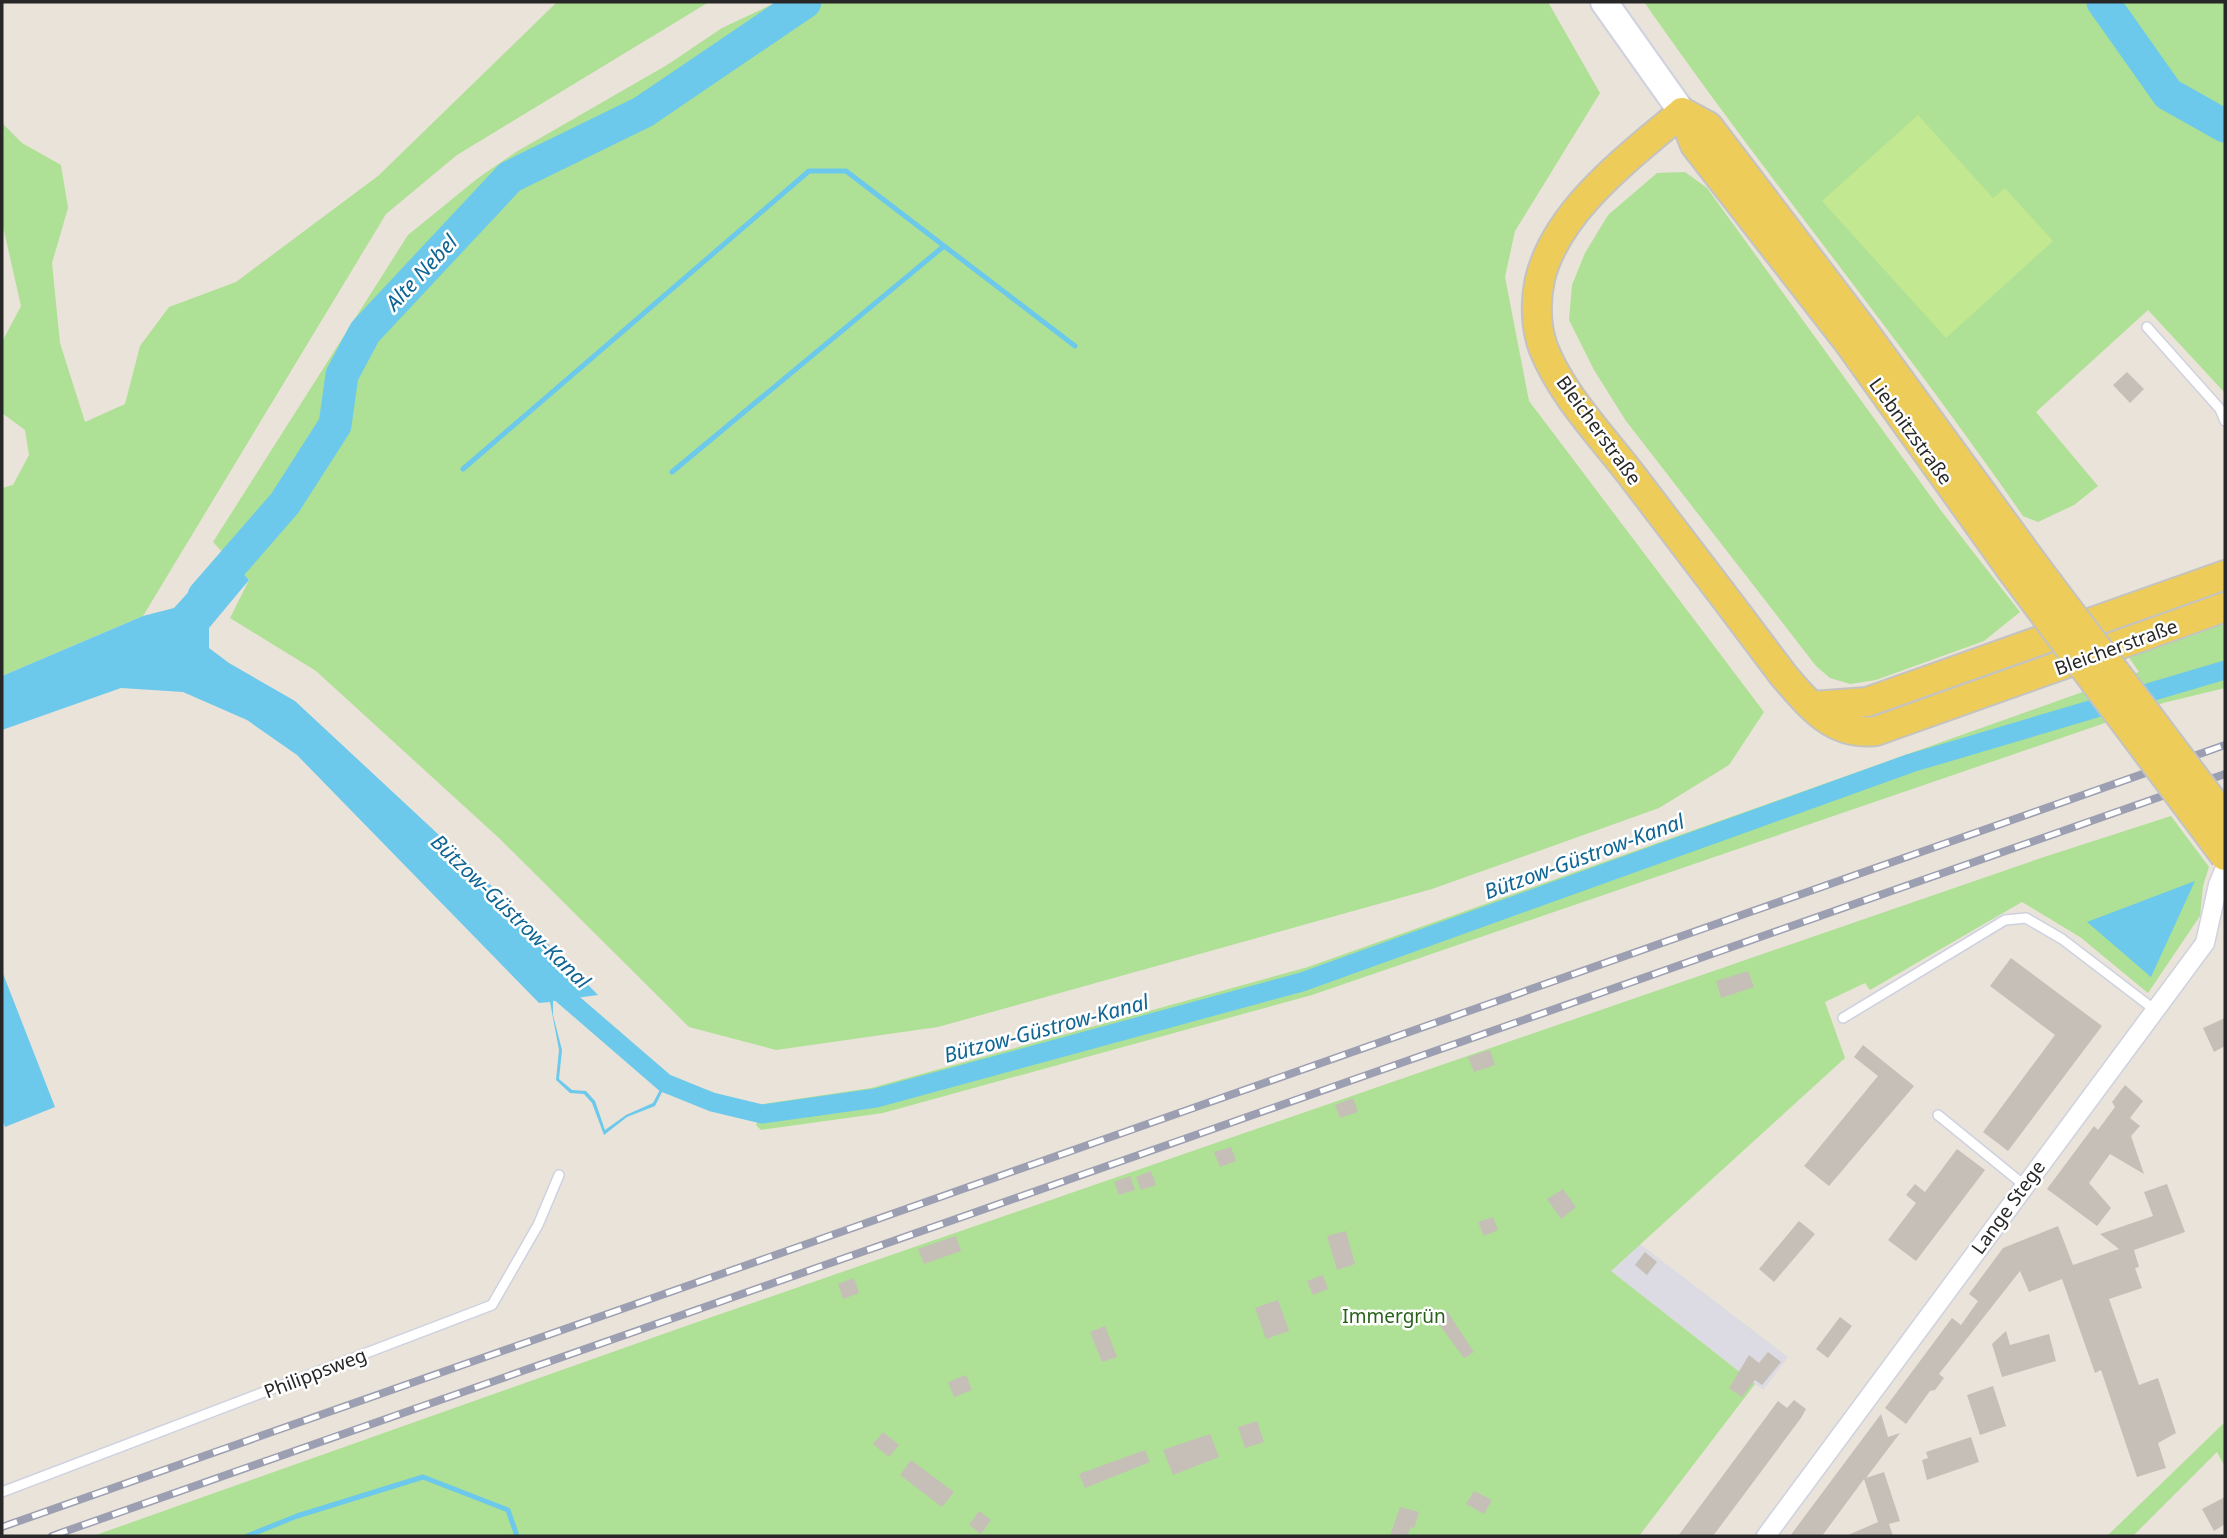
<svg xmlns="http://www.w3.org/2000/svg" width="2227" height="1538" font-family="'Noto Sans',sans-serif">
	<rect width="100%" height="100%" fill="#eae3d9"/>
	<path fill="#dcdae2" d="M 1640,1244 L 1788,1357 L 1763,1390 L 1611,1271 Z"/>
	<path fill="#aee095" d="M 709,2 L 457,155 L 386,214 L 143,616 L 2,676 L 2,488 L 13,485 L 29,455 L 25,430 L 2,413 L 2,342 L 21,306 L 2,222 L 2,123 L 22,143 L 61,165 L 68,208 L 52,263 L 60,343 L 85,422 L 125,404 L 140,346 L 169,307 L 236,282 L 378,176 L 556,3 Z
		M 777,2 L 1548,2 L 1600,93 L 1515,231 L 1505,277 L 1529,401 L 1764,712 L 1729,765 L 1659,808 L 1432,889 L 938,1027 L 776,1050 L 689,1027 L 500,839 L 316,671 L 230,618 L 249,580 L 213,542 L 408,235 L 478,178 L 516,152 L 667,65 L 722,28 Z
		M 1644,2 L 2225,2 L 2225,393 L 2148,310 L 2036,412 L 2098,486 L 2074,505 L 2038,522 L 2023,516 C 1902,341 1766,177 1644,2 Z
		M 1685,172 L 1707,188 L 1942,512 L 2020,612 L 1984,641 L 1876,680 L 1850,684 L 1830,678 L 1816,666 L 1626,421 L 1594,370 L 1569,320 L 1572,285 L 1585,253 L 1608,215 L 1657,173 Z
		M 2225,619 L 2225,688 L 2163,703 L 1312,995 L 883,1113 L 761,1130 L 756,1125 L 763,1104 L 871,1088 L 1308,967 L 2139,672 L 2128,656 Z
		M 2171,816 L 2209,867 L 2203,886 L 2200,916 L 2148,993 L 2080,937 L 2022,902 L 1870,990 L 1865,983 L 1825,1002 L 1845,1058 L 1611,1271 L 1755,1384 L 1639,1536 L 93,1536 L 703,1320 L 2041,858 Z
		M 2225,1422 L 2225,1467 L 2217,1452 L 2133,1536 L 2107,1536 Z"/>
	<path fill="#c2e891" d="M 1918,115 L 1993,198 L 2005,188 L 2053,241 L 1946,338 L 1822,201 Z"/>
	<path fill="#6cc9ec" d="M 224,553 L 249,580 L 209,628 L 209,648 L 229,663 L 295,701 L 468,862 L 598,995 L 553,1001 L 553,1015 L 562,1050 L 559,1079 L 572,1090 L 586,1091 L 595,1101 L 605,1130 L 626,1115 L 653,1103 L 664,1082 L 666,1084 L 655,1106 L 627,1117 L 604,1135 L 592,1103 L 584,1094 L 570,1093 L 556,1080 L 559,1050 L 550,1002 L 539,1003 L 297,755 L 247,720 L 183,692 L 121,688 L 2,730 L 2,676 L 143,616 L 174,608 Z
		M 2195,881 L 2151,977 L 2087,922 Z
		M 2,971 L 55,1107 L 5,1127 L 2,1119 Z"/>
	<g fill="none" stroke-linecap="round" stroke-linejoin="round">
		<path stroke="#6cc9ec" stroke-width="5" d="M 463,469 L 809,171 L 846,171 L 1075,346
			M 672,472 L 944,246
			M 247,1536 L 297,1516 L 423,1477 L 508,1510 L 517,1536"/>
		<path stroke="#6cc9ec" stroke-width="19" d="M 548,982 L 665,1083 L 712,1102 L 762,1114 L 876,1098 L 1302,982 L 1911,763 L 2225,670"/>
		<path stroke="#6cc9ec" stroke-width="33" d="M 2103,2 L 2168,94 L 2225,126
			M 204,596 L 285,503 L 335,425 L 342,375 L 365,332 L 510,177 L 643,112 L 805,2"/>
	</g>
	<path fill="#c5bfb8" d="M 2127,372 L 2144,389 L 2130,403 L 2113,385 Z
		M 2011,958 L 2102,1026 L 2008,1151 L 1983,1132 L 2055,1035 L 1990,986 Z
		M 1748,971 L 1754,987 L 1721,998 L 1716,981 Z
		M 2225,1018 L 2225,1046 L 2214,1052 L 2203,1028 Z
		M 1863,1045 L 1914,1086 L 1829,1186 L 1804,1166 L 1878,1076 L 1854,1057 Z
		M 1490,1050 L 1495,1065 L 1474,1072 L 1468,1057 Z
		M 2125,1085 L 2143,1101 L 2130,1118 L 2140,1126 L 2131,1136 L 2144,1174 L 2110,1154 L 2089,1183 L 2111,1208 L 2097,1226 L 2047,1189 L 2094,1126 L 2098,1130 L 2115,1107 L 2112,1102 Z
		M 1353,1098 L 1358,1112 L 1340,1118 L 1335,1105 Z
		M 1231,1147 L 1236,1161 L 1220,1167 L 1214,1152 Z
		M 1957,1149 L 1985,1170 L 1916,1261 L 1888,1240 L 1916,1203 L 1906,1195 L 1915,1184 L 1925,1192 Z
		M 1151,1171 L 1156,1185 L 1141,1190 L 1136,1177 Z
		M 1130,1176 L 1135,1190 L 1119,1195 L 1114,1182 Z
		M 2167,1184 L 2185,1232 L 2134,1250 L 2139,1267 L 2135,1268 L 2142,1288 L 2109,1299 L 2139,1385 L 2158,1378 L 2176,1433 L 2158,1443 L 2166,1468 L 2137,1477 L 2101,1370 L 2095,1373 L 2062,1279 L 2029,1292 L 2020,1271 L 1939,1374 L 1944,1378 L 1935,1390 L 1930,1391 L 1906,1424 L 1885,1408 L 1952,1318 L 1961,1325 L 1978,1301 L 1969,1294 L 2003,1248 L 2058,1226 L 2073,1265 L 2119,1249 L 2100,1234 L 2153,1216 L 2144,1192 Z
		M 1563,1189 L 1576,1207 L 1561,1219 L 1547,1199 Z
		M 1493,1217 L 1498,1230 L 1484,1236 L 1478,1222 Z
		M 1799,1221 L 1815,1234 L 1774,1282 L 1759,1269 Z
		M 1346,1231 L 1355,1264 L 1337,1270 L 1327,1236 Z
		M 956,1236 L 961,1251 L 924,1264 L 918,1249 Z
		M 1645,1252 L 1657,1262 L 1647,1275 L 1635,1265 Z
		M 1323,1275 L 1328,1289 L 1313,1295 L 1307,1281 Z
		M 854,1278 L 859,1293 L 843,1299 L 838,1284 Z
		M 1278,1300 L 1289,1331 L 1266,1339 L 1255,1308 Z
		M 1447,1311 L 1474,1352 L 1464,1358 L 1435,1319 Z
		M 1840,1317 L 1852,1326 L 1828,1358 L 1816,1349 Z
		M 1105,1326 L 1117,1357 L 1102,1362 L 1090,1332 Z
		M 2006,1331 L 2010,1345 L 2049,1334 L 2056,1361 L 2002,1377 L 1992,1344 Z
		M 1768,1352 L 1781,1362 L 1762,1385 L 1755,1380 L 1742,1397 L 1729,1388 L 1749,1355 L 1759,1363 Z
		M 966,1375 L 972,1390 L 954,1397 L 948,1382 Z
		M 1993,1386 L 2006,1426 L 1980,1435 L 1967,1395 Z
		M 1794,1400 L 1806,1409 L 1801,1418 L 1713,1536 L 1678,1536 L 1778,1401 L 1787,1408 Z
		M 1881,1414 L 1888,1437 L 1900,1433 L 1866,1478 L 1884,1472 L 1900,1521 L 1889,1524 L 1893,1536 L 1846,1536 L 1878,1522 L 1864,1479 L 1822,1536 L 1790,1536 Z
		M 1257,1421 L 1264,1442 L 1245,1448 L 1238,1427 Z
		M 883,1432 L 899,1445 L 889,1457 L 873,1444 Z
		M 1210,1434 L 1219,1457 L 1173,1475 L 1163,1450 Z
		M 1971,1437 L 1979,1462 L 1927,1480 L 1922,1460 L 1928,1458 L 1926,1452 Z
		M 1145,1450 L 1150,1462 L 1085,1488 L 1079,1474 Z
		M 911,1460 L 954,1492 L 942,1507 L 900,1475 Z
		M 1474,1491 L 1492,1500 L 1484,1514 L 1466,1504 Z
		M 2225,1497 L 2225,1524 L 2214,1531 L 2202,1509 Z
		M 1400,1507 L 1419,1512 L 1414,1528 L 1411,1527 L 1407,1536 L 1390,1536 Z
		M 979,1511 L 991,1520 L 981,1534 L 969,1525 Z"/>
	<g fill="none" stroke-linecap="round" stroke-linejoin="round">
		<g stroke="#ced1e0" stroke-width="12">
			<path id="lane" d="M 2147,327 L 2220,409 L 2225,421
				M 1843,1018 L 2005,920 L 2026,918 L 2062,939 L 2155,1010
				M 1938,1115 L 2024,1185
				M 2,1492 L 492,1305 L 538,1225 L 559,1175"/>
		</g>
		<g stroke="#ced1e0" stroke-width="21">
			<path id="street" d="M 1766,1536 L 2205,943 L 2218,885 L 2225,868"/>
		</g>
		<g stroke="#ced1e0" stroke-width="30">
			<path id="secondary" d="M 1604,2 L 1682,112"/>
		</g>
		<g stroke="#c3c3c3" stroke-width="32">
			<path id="primary" d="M 1682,112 C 1631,156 1557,209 1540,279 C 1535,303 1535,324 1543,347 C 1561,394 1600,434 1630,473 C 1682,541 1733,608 1784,676 C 1811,707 1833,736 1876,731 L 2225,607
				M 1682,112 L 1708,126 L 1863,330 L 2033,563
				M 1682,112 L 1695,145 L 1849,343 L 2012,571
				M 1812,706 L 1867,702 L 2225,575"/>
		</g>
		<use href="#lane" stroke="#fff" stroke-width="9"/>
		<use href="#street" stroke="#fff" stroke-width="18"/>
		<use href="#secondary" stroke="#fff" stroke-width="26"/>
		<use href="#primary" stroke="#edcc5a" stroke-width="28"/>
		<g stroke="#9c9fb2" stroke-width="8">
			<path id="rail" d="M 2,1527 L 2225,745
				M 52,1536 L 2225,774"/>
		</g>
		<use href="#rail" stroke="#fff" stroke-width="5" stroke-dasharray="16" stroke-linecap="butt"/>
		<g stroke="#c3c3c3" stroke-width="32" stroke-linecap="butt">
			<path id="primary-bridge" d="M 2033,563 L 2225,818
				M 2012,571 L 2225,856"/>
		</g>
		<use href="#primary-bridge" stroke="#edcc5a" stroke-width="28"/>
	</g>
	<g text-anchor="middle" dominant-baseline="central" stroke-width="5" stroke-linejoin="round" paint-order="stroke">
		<g font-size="19" fill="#272727" stroke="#fff">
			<text transform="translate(1599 430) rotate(54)">Bleicherstraße</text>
			<text transform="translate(1911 431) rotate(54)">Liebnitzstraße</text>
			<text transform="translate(2116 647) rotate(-20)">Bleicherstraße</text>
			<text transform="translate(2008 1207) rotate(-54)">Lange Stege</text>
			<text transform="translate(315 1373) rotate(-21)">Philippsweg</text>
		</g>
		<g font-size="19" fill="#28611a" stroke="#fff">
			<text x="1394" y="1316">Immergrün</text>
		</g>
		<g font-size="21" font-style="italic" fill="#0f6593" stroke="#fff">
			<text transform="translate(421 272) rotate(-47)">Alte Nebel</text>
			<text transform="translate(1584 856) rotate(-20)">Bützow-Güstrow-Kanal</text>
			<text transform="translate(511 911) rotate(44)">Bützow-Güstrow-Kanal</text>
			<text transform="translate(1046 1028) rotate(-15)">Bützow-Güstrow-Kanal</text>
		</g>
	</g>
	<rect width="2227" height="1538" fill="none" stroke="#272727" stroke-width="7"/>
</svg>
